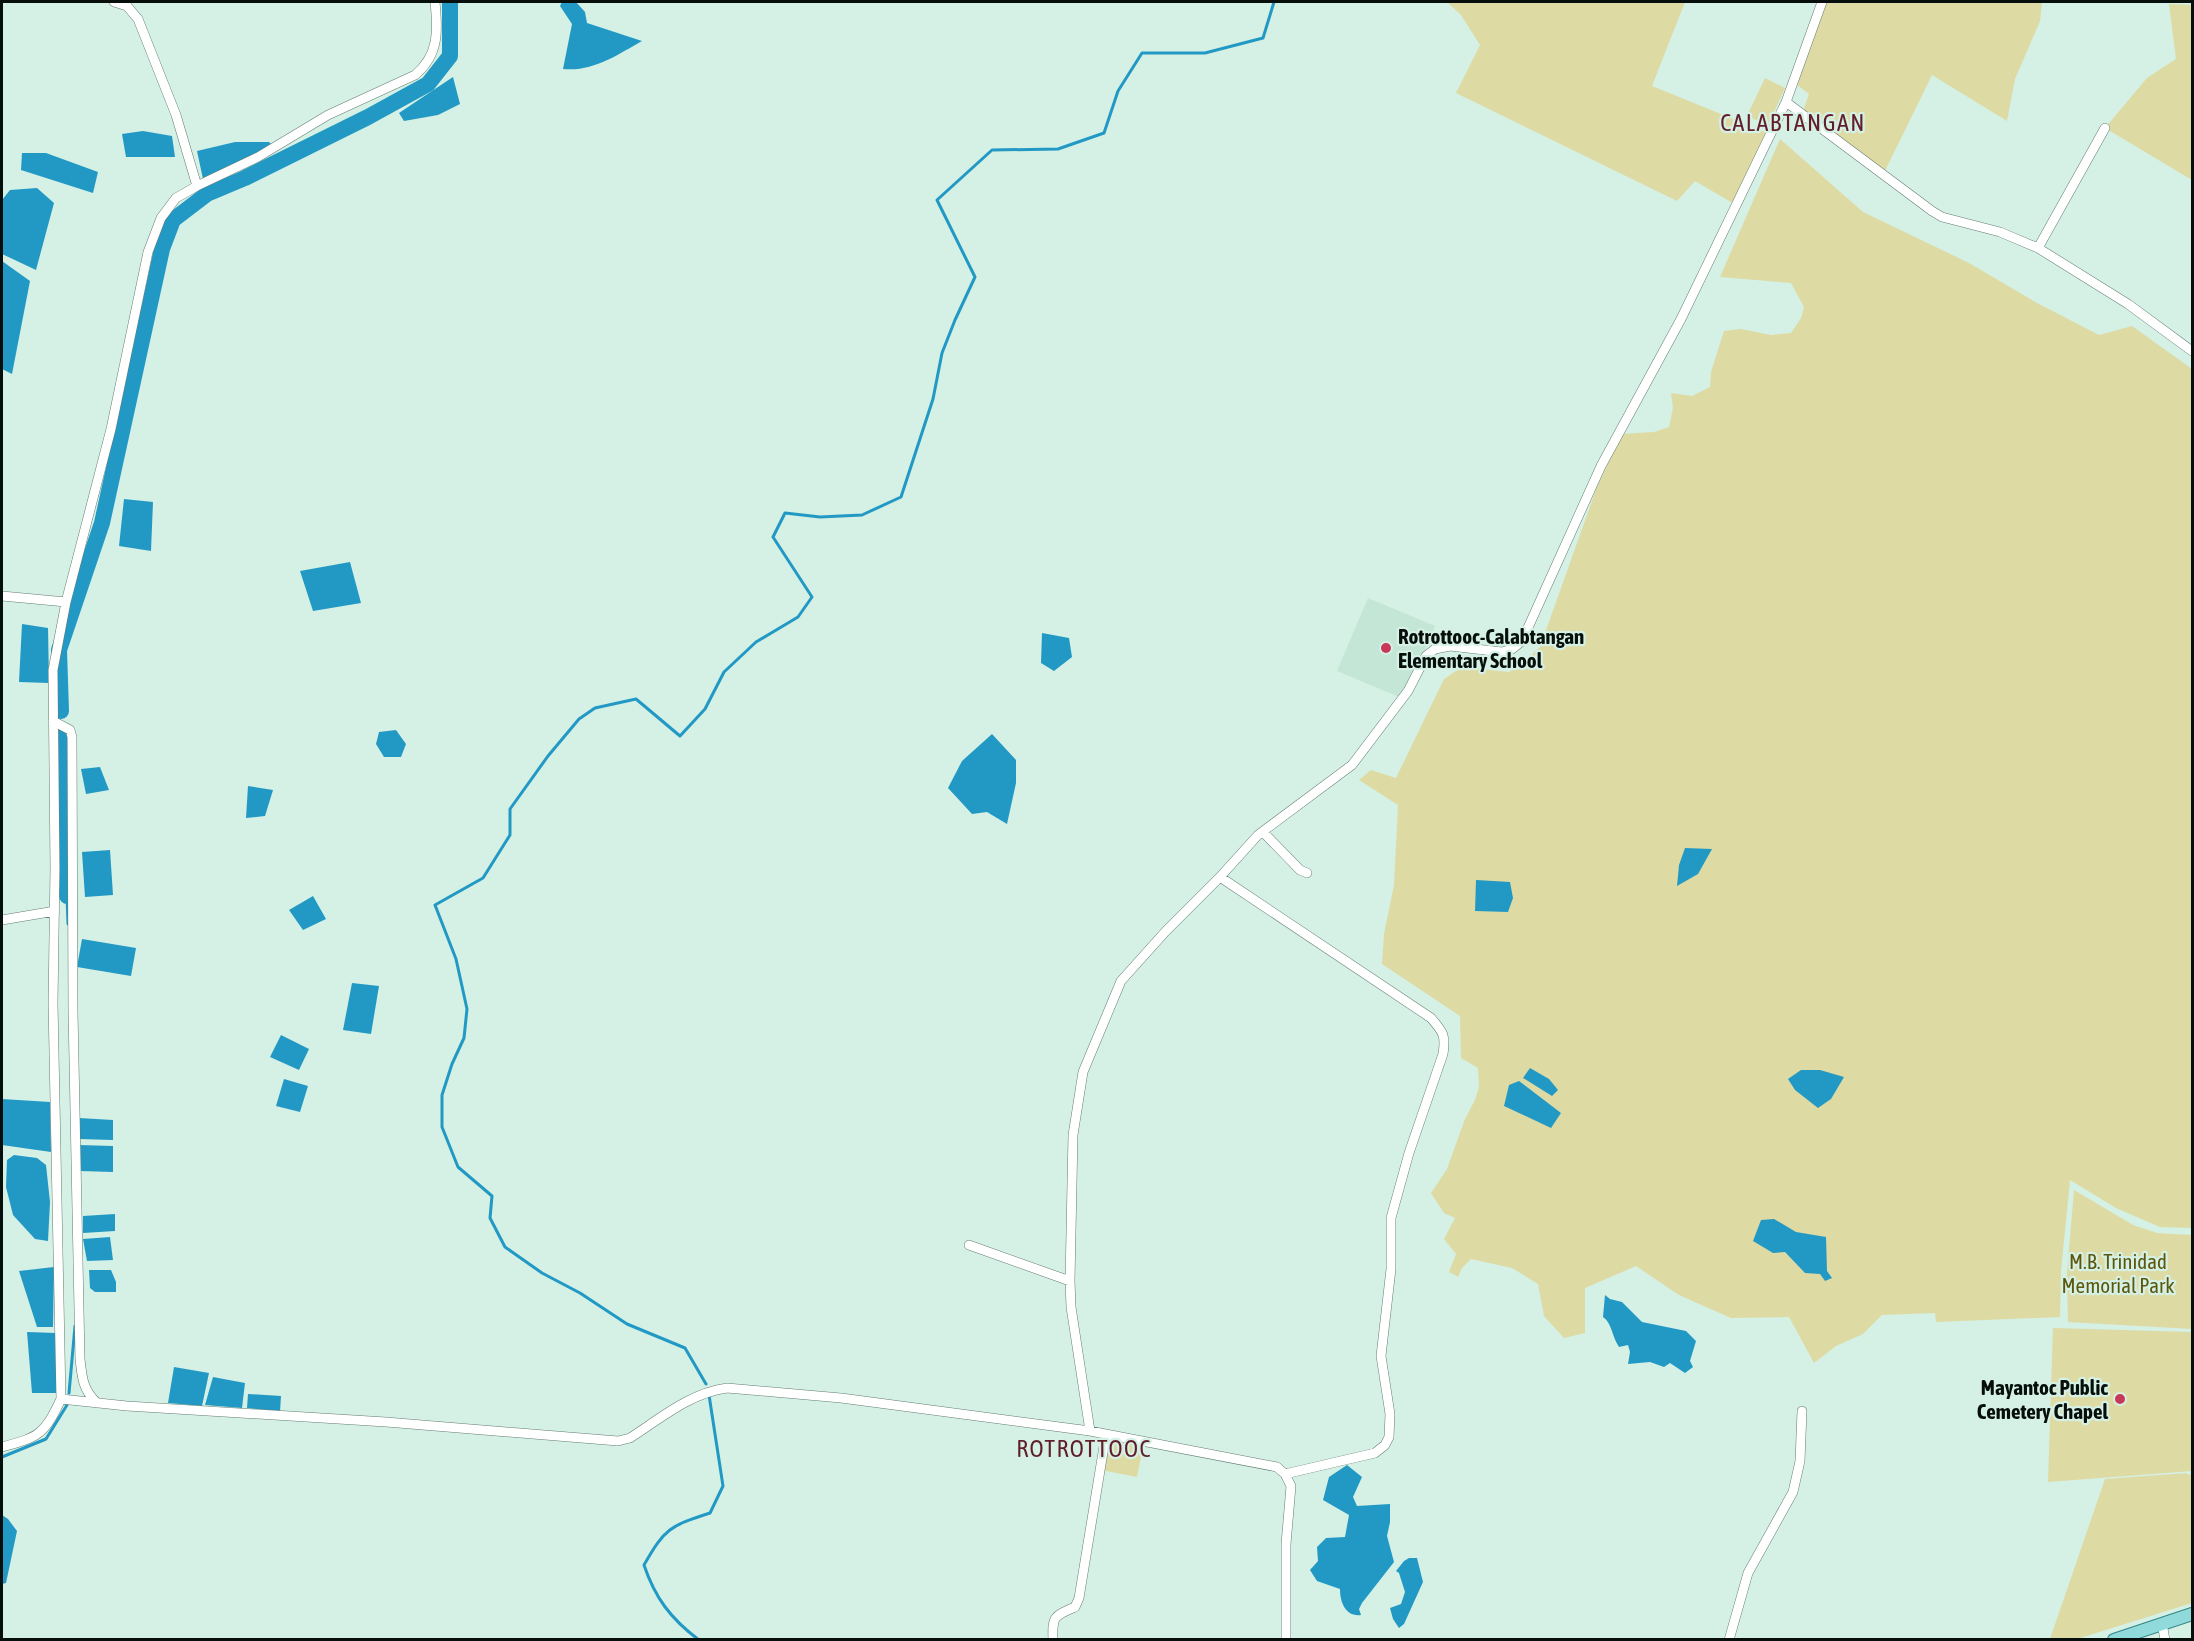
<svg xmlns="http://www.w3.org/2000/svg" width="2194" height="1641" font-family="'Asap Condensed',sans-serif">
	<rect width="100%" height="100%" fill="#d5f0e4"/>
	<path fill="#c3e6d6" d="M 1368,598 L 1435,626 L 1404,699 L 1337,671 Z"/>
	<path fill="#dedaa3" d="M 1447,2 L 1685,2 L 1652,86 L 1770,134 L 1736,205 L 1695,181 L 1677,201 L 1456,93 L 1480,45 L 1461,15 Z
		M 1823,2 L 2042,2 L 2040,21 L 2015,79 L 2007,121 L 1932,75 L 1883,175 L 1802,114 L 1809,94 L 1796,84 Z
		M 2169,4 L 2192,5 L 2192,180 L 2105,128 L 2147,78 L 2176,59 Z
		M 1765,78 L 1785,88 L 1768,125 L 1747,116 Z
		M 1780,139 L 1863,212 L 1969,263 L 2037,303 L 2099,335 L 2132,326 L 2192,369 L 2192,1228 L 2160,1227 L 2116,1208 L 2070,1180 L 2061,1271 L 2060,1317 L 1936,1322 L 1935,1313 L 1882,1315 L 1863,1334 L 1836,1346 L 1814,1363 L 1789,1317 L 1731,1318 L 1679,1295 L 1636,1266 L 1585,1288 L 1585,1333 L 1564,1338 L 1544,1316 L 1538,1284 L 1512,1268 L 1471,1259 L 1462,1268 L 1458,1277 L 1449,1272 L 1456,1254 L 1444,1239 L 1455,1218 L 1444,1213 L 1431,1193 L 1447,1169 L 1465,1119 L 1475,1100 L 1479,1087 L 1478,1068 L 1461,1058 L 1460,1016 L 1382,964 L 1384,934 L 1394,885 L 1398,805 L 1359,780 L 1371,770 L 1396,778 L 1444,679 L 1462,667 L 1509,672 L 1522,664 L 1540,647 L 1597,487 L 1622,434 L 1654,432 L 1669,427 L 1673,408 L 1671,393 L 1692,396 L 1710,387 L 1711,372 L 1724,331 L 1741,329 L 1771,335 L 1791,333 L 1801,318 L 1804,307 L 1791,283 L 1720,277 Z
		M 2074,1190 L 2133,1225 L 2157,1233 L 2192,1235 L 2192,1329 L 2068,1322 L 2067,1273 Z
		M 2053,1328 L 2192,1332 L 2192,1471 L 2048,1482 Z
		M 1107,1435 L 1144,1442 L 1137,1477 L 1101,1470 Z
		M 2187,1473 L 2188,1475 L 2192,1474 L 2192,1603 L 2077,1639 L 2050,1639 L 2105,1479 Z"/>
	<path fill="#2299c5" d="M 562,2 L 576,2 L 585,12 L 587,23 L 642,41 C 617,55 593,72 563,69 L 572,24 L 560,6 Z
		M 453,77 L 460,104 L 438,115 L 404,121 L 399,113 Z
		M 143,131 L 172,136 L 175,157 L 126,157 L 122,134 Z
		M 235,142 L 269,142 L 272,145 L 259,153 L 203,179 L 197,151 Z
		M 22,153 L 46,153 L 98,172 L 93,193 L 21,170 Z
		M 37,188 L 54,203 L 36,270 L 2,254 L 2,200 L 10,190 Z
		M 2,261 L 30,281 L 12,374 L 2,369 Z
		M 124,499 L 153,502 L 151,551 L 119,546 Z
		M 350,562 L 361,603 L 313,611 L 300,571 Z
		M 22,624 L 48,628 L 49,683 L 19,682 Z
		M 1042,633 L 1069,638 L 1072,657 L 1054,671 L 1041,663 Z
		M 396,730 L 406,744 L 401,757 L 384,757 L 376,744 L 379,732 Z
		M 992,734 L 1016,760 L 1016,783 L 1007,824 L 987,812 L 972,814 L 948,788 L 962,761 Z
		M 100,767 L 109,790 L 86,794 L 81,769 Z
		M 248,786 L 273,790 L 265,816 L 246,818 Z
		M 1685,848 L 1712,849 L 1698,874 L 1677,886 L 1679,865 Z
		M 110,850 L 113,895 L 85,897 L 82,852 Z
		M 1476,880 L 1510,882 L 1513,898 L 1508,912 L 1475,911 Z
		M 313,896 L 326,919 L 303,930 L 289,910 Z
		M 82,939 L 136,948 L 131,976 L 77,967 Z
		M 352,983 L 379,986 L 371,1034 L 343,1030 Z
		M 281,1035 L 309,1049 L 299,1070 L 270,1057 Z
		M 1530,1068 L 1549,1079 L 1558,1090 L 1552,1096 L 1523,1078 Z
		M 1801,1070 L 1820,1070 L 1844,1077 L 1831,1099 L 1818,1108 L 1795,1090 L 1788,1079 Z
		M 284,1079 L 308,1086 L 300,1112 L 276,1106 Z
		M 1519,1081 L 1561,1113 L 1551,1128 L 1504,1106 L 1509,1085 Z
		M 2,1099 L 50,1102 L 51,1152 L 2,1145 Z
		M 79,1118 L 113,1120 L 113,1140 L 79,1139 Z
		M 79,1145 L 113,1146 L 113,1172 L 80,1171 Z
		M 14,1155 L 37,1158 L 46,1165 L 50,1202 L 48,1241 L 35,1239 L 13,1215 L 6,1187 L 7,1160 Z
		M 115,1214 L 115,1231 L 83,1233 L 83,1216 Z
		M 1774,1219 L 1796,1232 L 1826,1237 L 1827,1271 L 1832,1278 L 1825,1281 L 1820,1274 L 1805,1273 L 1785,1252 L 1773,1253 L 1753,1241 L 1761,1220 Z
		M 110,1237 L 113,1260 L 87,1261 L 83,1239 Z
		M 54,1267 L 53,1327 L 37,1327 L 19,1271 Z
		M 89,1270 L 111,1270 L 116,1282 L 116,1292 L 95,1292 L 90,1288 Z
		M 1605,1295 L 1610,1299 L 1622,1302 L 1642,1322 L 1686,1331 L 1696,1341 L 1690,1361 L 1693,1367 L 1685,1373 L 1670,1363 L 1664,1367 L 1650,1362 L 1628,1364 L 1630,1352 L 1628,1345 L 1619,1347 C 1612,1337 1612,1323 1603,1317 Z
		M 27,1332 L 56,1333 L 56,1393 L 32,1393 Z
		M 174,1367 L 209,1373 L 202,1406 L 168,1403 Z
		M 213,1377 L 245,1383 L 242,1408 L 205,1405 Z
		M 248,1394 L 281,1396 L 280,1412 L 247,1408 Z
		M 1347,1465 L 1362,1477 L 1353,1497 L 1357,1506 L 1390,1504 L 1390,1522 L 1387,1536 L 1394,1562 L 1362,1603 L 1359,1609 L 1361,1615 C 1346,1617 1340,1603 1340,1589 L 1317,1581 L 1310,1570 L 1318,1561 L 1317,1547 L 1326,1538 L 1345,1537 L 1349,1515 L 1323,1500 L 1329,1477 Z
		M 2,1515 L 8,1519 L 17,1531 L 6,1583 L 2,1584 Z
		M 1409,1558 L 1417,1558 L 1423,1582 L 1404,1624 L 1399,1628 L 1393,1619 L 1390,1608 L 1401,1604 L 1405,1592 L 1399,1573 L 1396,1571 L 1404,1561 Z"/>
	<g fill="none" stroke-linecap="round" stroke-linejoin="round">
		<path stroke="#2299c5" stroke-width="3" d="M 67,896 L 68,924
			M 706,1384 L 685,1348 L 627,1324 L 580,1293 L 542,1273 L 505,1247 L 490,1218 L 492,1196 L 458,1167 L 442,1127 L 442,1095 L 452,1064 L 464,1038 L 467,1009 L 456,959 L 435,905 L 483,878 L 510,835 L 510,809 L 548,756 L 579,719 L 595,708 L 636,699 L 680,736 L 705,709 L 724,672 L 756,642 L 798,617 L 812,597 L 773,537 L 785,513 L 820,517 L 862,515 L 901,497 L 933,399 L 942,353 L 955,320 L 975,277 L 937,200 L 992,150 L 1058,149 L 1104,133 L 1118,91 L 1142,53 L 1205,53 L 1263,38 L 1274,2
			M 69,1393 L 75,1326
			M 2,1457 L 46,1439 L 67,1405
			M 699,1640 C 671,1619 655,1598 644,1565 C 665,1528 670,1526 710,1513 L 723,1486 L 709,1395"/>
		<path stroke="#2299c5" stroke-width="16" d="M 61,711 L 59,650 L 102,523 L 162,249 L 173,220 L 207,194 L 245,178 L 368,117 L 428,84 L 450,56 L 450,2
			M 62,732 L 67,896"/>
		<g stroke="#657d72" stroke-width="10">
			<path id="minor" d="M 1786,102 L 1932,211 L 1942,217 L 2000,232 L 2038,248 L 2128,304 L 2192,351
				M 197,186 L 258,157 L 328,115 L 415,75 C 439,55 438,31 435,2
				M 2038,248 L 2105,128
				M 2,596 L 66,602
				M 53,721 L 70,730 L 72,737 L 73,1011 L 80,1359 C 82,1378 83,1390 97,1403
				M 1263,832 L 1300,870 L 1307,873
				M 1220,877 L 1431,1018 C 1443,1032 1446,1035 1443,1054 L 1409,1153 L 1391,1218 L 1391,1269 L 1381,1356 L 1390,1414 L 1389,1437 L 1385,1445 L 1375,1453 L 1285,1474
				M 2,920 L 55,911
				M 969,1245 L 1070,1281
				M 61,1399 L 127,1406 L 386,1422 L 618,1441 L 630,1438 C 661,1418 690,1393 727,1388 L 841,1398 L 1090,1431 L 1277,1467 L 1285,1474 L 1291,1486 L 1286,1544 L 1286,1640
				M 1090,1431 L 1071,1307 L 1070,1281 L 1073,1135 L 1083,1072 L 1121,981 L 1165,932 L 1220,877 L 1258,835 L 1352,765 L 1408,691 L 1426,656 L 1435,649 L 1450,646 L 1502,652 L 1512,649 L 1522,641 L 1601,466 L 1681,319 L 1786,102 L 1822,2
				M 2,1447 C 39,1437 44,1435 61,1399 L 53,1003 L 55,868 L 53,670 L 66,602 L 111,429 L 148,252 L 161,218 L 176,198 L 197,186 L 176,115 L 138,19 L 127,6 L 114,2
				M 2162,1623 L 2165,1640
				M 1053,1640 C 1052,1616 1054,1616 1075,1607 L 1079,1598 L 1106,1434
				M 1729,1640 L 1748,1573 L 1793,1492 L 1800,1461 L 1802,1411"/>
		</g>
		<g stroke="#318384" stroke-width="14">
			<path id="major" d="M 2114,1640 L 2192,1614"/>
		</g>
		<use href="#minor" stroke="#fff" stroke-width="9"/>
		<use href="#major" stroke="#91dadc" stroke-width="12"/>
	</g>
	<g fill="#c83859" stroke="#d5f0e4" stroke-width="2">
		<circle cx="1386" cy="648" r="6"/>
		<circle cx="2120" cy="1399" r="6"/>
	</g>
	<g text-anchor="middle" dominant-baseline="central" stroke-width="4.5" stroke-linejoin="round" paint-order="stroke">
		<g font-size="21" font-weight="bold" fill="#060f0c" stroke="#d5f0e4" text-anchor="start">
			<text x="1398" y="636">Rotrottooc-Calabtangan<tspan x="1398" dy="24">Elementary School</tspan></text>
			<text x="2108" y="1387" text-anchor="end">Mayantoc Public<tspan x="2108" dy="24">Cemetery Chapel</tspan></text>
		</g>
		<g font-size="21" fill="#5c570d" stroke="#d5f0e4">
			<text x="2118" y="1261">M.B. Trinidad<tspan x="2118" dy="24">Memorial Park</tspan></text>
		</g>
		<g font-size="24" letter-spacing="1.5" fill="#621d2b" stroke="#d5f0e4">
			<text x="1793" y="122">CALABTANGAN</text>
			<text x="1084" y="1448">ROTROTTOOC</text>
		</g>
	</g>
	<rect width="2194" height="1641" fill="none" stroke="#060f0c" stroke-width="6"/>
</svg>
